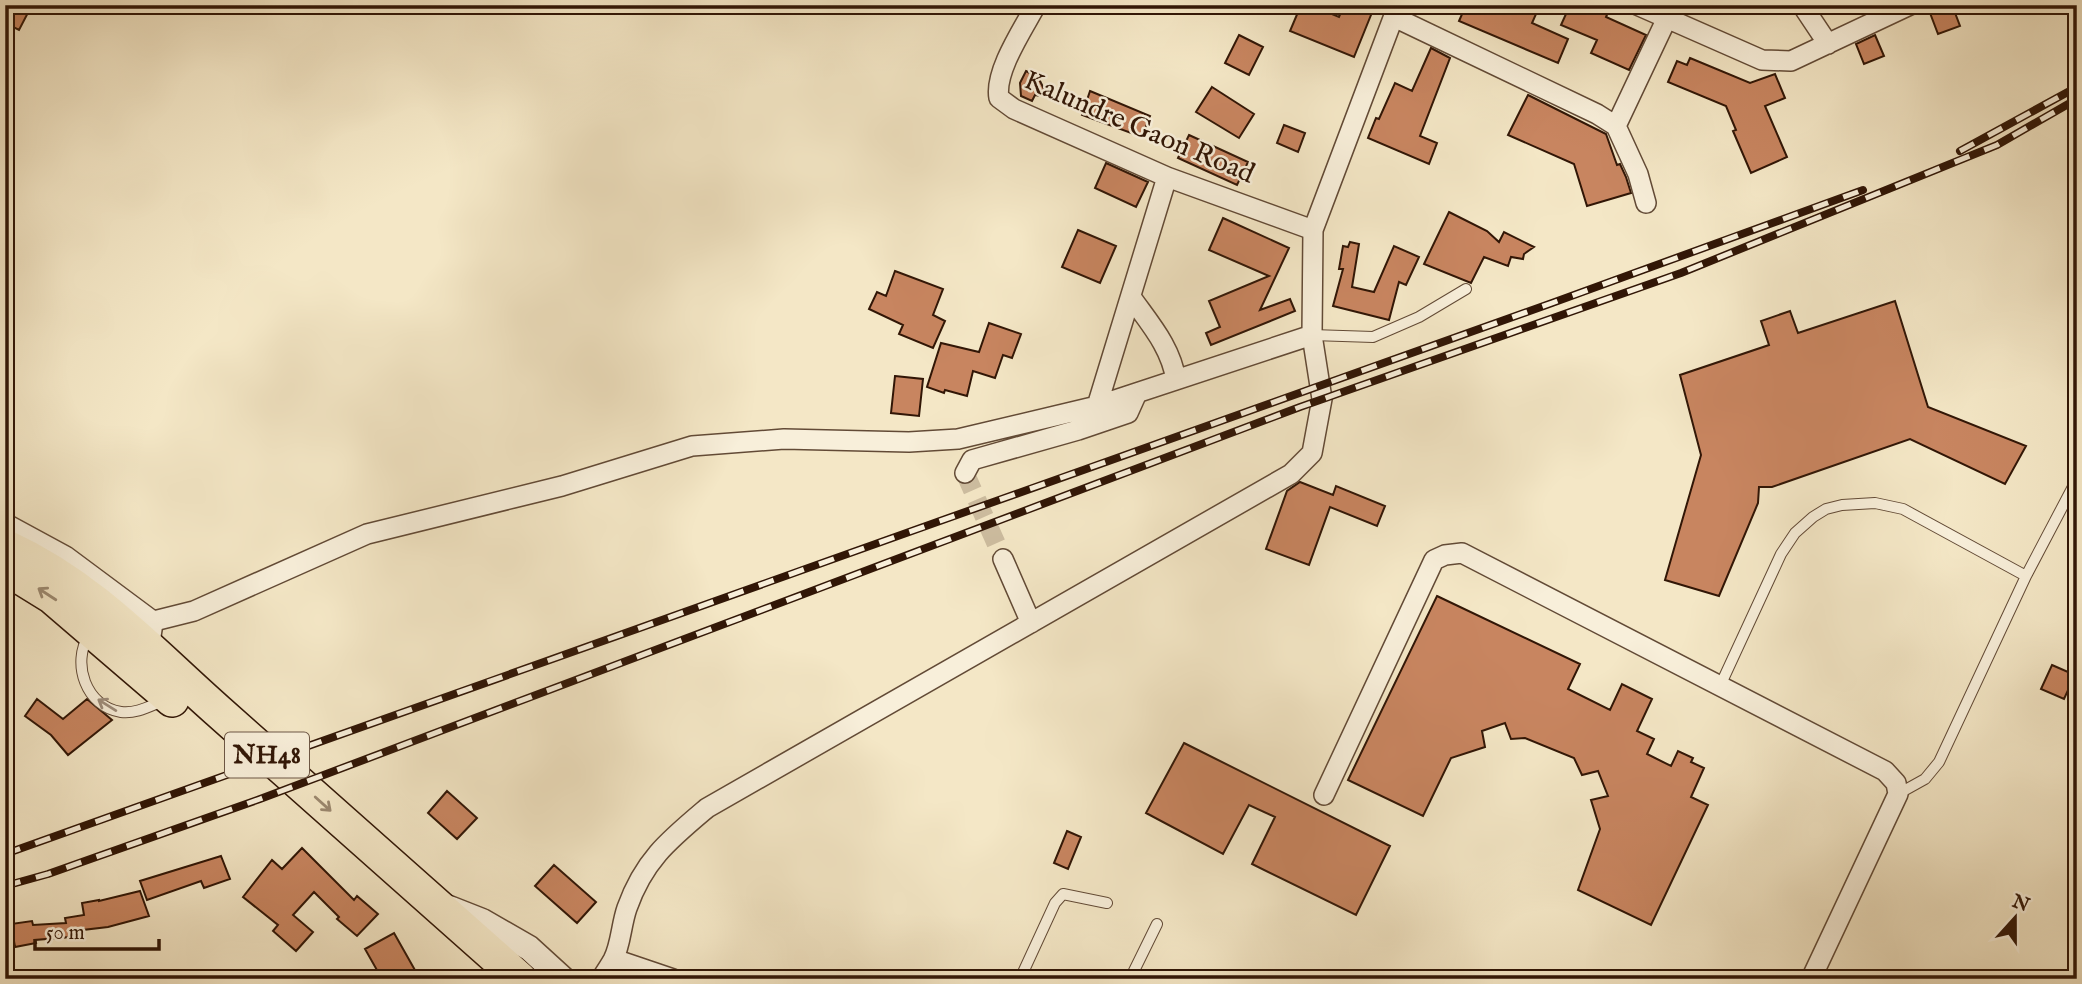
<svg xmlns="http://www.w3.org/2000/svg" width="2082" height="984" font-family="'IM FELL English',serif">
	<rect width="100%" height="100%" fill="#f4e7c6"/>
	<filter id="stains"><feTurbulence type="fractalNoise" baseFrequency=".00286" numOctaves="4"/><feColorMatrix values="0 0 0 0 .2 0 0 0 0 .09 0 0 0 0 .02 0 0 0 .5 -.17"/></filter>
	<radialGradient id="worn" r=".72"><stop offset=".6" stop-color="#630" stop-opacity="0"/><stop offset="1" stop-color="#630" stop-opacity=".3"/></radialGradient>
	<path fill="#c88560" stroke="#311606" stroke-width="2" d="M 5,5 L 32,5 L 19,30 L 5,23 Z
		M 1301,5 L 1310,5 L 1339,17 L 1344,5 L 1375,5 L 1354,57 L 1290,31 Z
		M 1466,5 L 1540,5 L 1532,23 L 1568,39 L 1558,63 L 1459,21 Z
		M 1570,5 L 1611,5 L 1606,17 L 1646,35 L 1629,70 L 1591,53 L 1597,40 L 1561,25 Z
		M 1927,5 L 1952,5 L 1960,26 L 1938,34 Z
		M 1239,35 L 1263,47 L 1249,75 L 1225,63 Z
		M 1875,35 L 1884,56 L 1864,64 L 1856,44 Z
		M 1431,48 L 1450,58 L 1420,136 L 1437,143 L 1429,164 L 1368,138 L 1376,118 L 1379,119 L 1395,83 L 1412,91 Z
		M 1690,58 L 1750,83 L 1775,74 L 1785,98 L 1765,106 L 1787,157 L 1751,173 L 1733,131 L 1736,130 L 1726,106 L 1668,82 L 1677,61 L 1687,65 Z
		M 1026,71 L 1038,77 L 1044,89 L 1040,96 L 1035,95 L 1032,101 L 1021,96 L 1020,83 Z
		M 1212,87 L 1254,114 L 1239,138 L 1196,112 Z
		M 1090,91 L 1150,116 L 1142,137 L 1082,115 Z
		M 1528,95 L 1606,134 L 1617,165 L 1620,164 L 1626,177 L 1631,193 L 1587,206 L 1574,164 L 1508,135 Z
		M 1284,125 L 1305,133 L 1298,152 L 1277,143 Z
		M 1189,135 L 1248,162 L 1237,185 L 1178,158 Z
		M 1106,163 L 1148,182 L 1136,207 L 1095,188 Z
		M 1449,212 L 1487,231 L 1499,242 L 1504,232 L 1534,247 L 1524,254 L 1523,259 L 1511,257 L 1508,266 L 1484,257 L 1471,283 L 1424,264 Z
		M 1223,218 L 1289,248 L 1260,310 L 1290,299 L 1295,311 L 1211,345 L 1206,333 L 1220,327 L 1209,301 L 1269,276 L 1209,250 Z
		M 1078,230 L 1116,246 L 1100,283 L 1062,267 Z
		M 1350,242 L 1359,244 L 1352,287 L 1374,292 L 1394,246 L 1419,257 L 1406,285 L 1399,282 L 1389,320 L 1333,306 L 1343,269 L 1339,269 L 1343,246 L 1348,247 Z
		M 895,271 L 943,289 L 933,315 L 945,321 L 933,348 L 899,334 L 903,325 L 869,309 L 877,292 L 886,296 Z
		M 1895,301 L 1928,407 L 2026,446 L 2005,484 L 1910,439 L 1772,487 L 1759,487 L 1758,503 L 1719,596 L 1665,580 L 1701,455 L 1680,375 L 1769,345 L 1761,321 L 1790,311 L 1798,333 Z
		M 989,323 L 1021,334 L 1012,358 L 1003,355 L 995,378 L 973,371 L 967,396 L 945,390 L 944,393 L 927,387 L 941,343 L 979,352 Z
		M 895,376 L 923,379 L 919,416 L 891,413 Z
		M 1300,482 L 1333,495 L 1336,486 L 1385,506 L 1377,526 L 1330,507 L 1309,565 L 1266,549 L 1287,491 Z
		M 1437,596 L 1580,664 L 1568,689 L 1610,710 L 1622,684 L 1652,699 L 1637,731 L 1654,739 L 1647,754 L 1671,766 L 1678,751 L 1693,758 L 1691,762 L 1704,768 L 1691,797 L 1708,805 L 1651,925 L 1578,890 L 1600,829 L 1591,800 L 1608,796 L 1598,771 L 1582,775 L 1574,758 L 1525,738 L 1511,739 L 1505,723 L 1482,731 L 1485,747 L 1451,758 L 1423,816 L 1348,780 Z
		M 2052,665 L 2075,675 L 2064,699 L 2041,689 Z
		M 37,699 L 63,719 L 87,699 L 112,720 L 68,755 L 51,735 L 25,716 Z
		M 1184,743 L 1390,846 L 1356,915 L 1252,864 L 1275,817 L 1249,805 L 1223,854 L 1146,813 Z
		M 447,791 L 477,818 L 457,839 L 428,813 Z
		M 1067,831 L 1081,837 L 1068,869 L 1054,863 Z
		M 302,848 L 354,900 L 357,896 L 378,914 L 357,936 L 337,919 L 339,917 L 314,892 L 293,915 L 313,932 L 296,951 L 273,931 L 278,925 L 243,897 L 272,860 L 282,869 Z
		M 221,856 L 230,879 L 204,888 L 201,881 L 147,900 L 140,881 Z
		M 554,865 L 596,902 L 577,923 L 535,886 Z
		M 140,891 L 149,916 L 108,927 L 83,930 L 83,936 L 35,940 L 36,943 L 15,947 L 11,924 L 32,921 L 33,925 L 66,923 L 65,918 L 84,915 L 82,903 L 99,900 L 99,901 Z
		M 394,933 L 420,979 L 382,979 L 365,949 Z"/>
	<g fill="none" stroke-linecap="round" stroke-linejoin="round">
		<path stroke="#cdbda0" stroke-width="19" stroke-dasharray="19 10" stroke-linecap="butt" d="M 965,473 L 1003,559"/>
		<g stroke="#624a36" stroke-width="12">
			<path id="service" d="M 1312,335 L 1373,337 L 1419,317 L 1466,289
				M 2026,576 L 2077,479
				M 89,635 C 71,663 86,707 121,712 C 136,714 150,706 163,701
				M 1720,686 L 1781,554 L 1795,533 L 1813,517 L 1826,509 L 1842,505 L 1875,503 L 1903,509 L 2026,576 L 1939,762 L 1925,779 L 1898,794
				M 1020,979 L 1055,903 L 1063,894 L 1107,903
				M 1130,979 L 1157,924"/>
		</g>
		<g stroke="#624a36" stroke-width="22">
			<path id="minor" d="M 1036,5 C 1023,29 994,72 999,98 L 1014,109 L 1167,177 L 1313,230
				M 1637,5 L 1762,60 L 1791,61 L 1910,5
				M 1802,5 L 1828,44
				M 1394,17 L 1597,114 L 1616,126 L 1638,174 L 1646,203
				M 1616,126 L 1667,18
				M 1131,297 C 1150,324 1171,347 1176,380
				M 1097,406 L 1167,177
				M 965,473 L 972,460 L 1078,430 L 1128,413 L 1137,393
				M 1003,559 L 1031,623
				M 150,622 L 194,611 L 367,534 L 562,486 L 692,446 L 784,439 L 909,442 L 958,439 L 1097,406 L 1312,335
				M 1324,795 L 1434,560 L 1445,555 L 1462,553 L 1885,771 L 1896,783 L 1898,794 L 1811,979
				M 614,959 L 673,979
				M 601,979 C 605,973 609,967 613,960 C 621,945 621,925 627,908 C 644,860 669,840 707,808 L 1291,474 L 1312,453 L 1322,399 L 1312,335 L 1313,230 L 1398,5"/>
		</g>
		<g stroke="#624a36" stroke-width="27">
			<path id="tertiary" d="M 5,526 L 64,558 L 150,622 C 150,639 146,644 132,652
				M 449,908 L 482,921 L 529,948 L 563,979"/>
		</g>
		<g stroke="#311606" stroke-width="36">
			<path id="trunk" d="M 5,546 C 92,586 148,649 218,711 C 318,800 419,889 520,979
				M 18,576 L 52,597 L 172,700"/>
		</g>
		<use href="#service" stroke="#f8efda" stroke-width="10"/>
		<use href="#minor" stroke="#f8efda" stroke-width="19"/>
		<use href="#tertiary" stroke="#f8efda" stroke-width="24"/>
		<use href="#trunk" stroke="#f4e7c6" stroke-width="33"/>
		<g stroke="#311606" stroke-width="8">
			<path id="rail" d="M 1960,151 L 2077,87
				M 5,854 L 1552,303 L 1863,190
				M 5,886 L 48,874 L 260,799 L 1300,407 L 1681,273 L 1997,145 L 2077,99"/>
		</g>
		<use href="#rail" stroke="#f8efda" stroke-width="5" stroke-dasharray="16" stroke-linecap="butt"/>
	</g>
	<defs><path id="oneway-shaft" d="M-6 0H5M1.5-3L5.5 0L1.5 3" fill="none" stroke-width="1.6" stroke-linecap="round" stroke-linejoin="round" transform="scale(1.75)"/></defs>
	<g stroke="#9c8970">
		<use href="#oneway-shaft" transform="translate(47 594) rotate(-147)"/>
		<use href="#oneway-shaft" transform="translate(323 804) rotate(42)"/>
	</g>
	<use stroke="#9e8d7b" href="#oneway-shaft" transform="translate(107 705) rotate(-148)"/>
	<g text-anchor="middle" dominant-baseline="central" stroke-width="5" stroke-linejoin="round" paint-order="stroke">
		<rect fill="#f8efda" stroke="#6d5746" stroke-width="2" x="225" y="732.5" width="84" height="45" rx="5"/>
		<g font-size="26" font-weight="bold" fill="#311606">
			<text x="267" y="755">NH48</text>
		</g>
		<g font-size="28" fill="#311606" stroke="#f8efda">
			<text transform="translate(1139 128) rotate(23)">Kalundre Gaon Road</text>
		</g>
	</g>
	<rect width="2082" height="984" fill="none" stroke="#f4e7c6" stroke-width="28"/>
	<rect x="7" y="7" width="2068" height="970" fill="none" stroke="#311606" stroke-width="3.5"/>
	<rect x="14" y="14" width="2054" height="956" fill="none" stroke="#311606" stroke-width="2"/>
	<g transform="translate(2015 918) rotate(21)" stroke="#f8efda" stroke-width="5" paint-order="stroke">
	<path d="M0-5L12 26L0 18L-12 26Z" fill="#311606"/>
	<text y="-10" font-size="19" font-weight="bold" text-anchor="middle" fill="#311606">N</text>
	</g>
	<path d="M35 939v10h124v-10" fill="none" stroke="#311606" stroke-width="3.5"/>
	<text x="46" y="939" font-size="21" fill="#311606" stroke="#f8efda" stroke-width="5" paint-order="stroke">50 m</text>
	<rect width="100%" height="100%" filter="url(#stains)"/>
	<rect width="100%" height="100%" fill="url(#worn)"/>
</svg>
